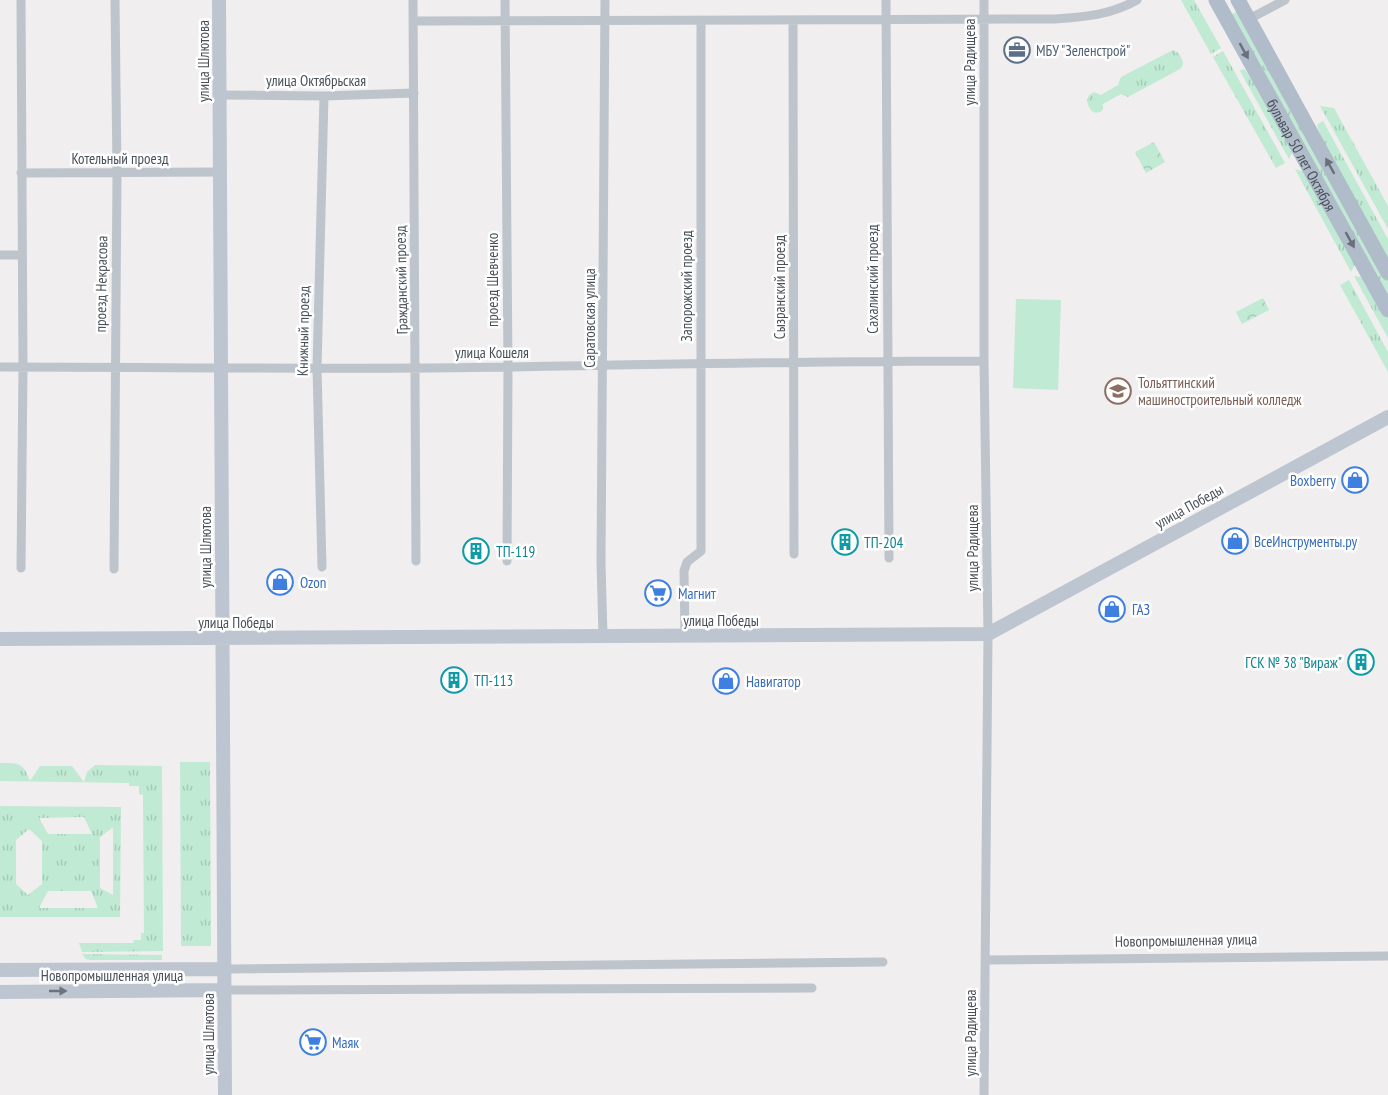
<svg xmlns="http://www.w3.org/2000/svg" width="1388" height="1095" font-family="'PT Sans Narrow',sans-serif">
	<defs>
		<pattern id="grass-tufts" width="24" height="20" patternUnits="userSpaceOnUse" patternTransform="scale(1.5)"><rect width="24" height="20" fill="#c0ead3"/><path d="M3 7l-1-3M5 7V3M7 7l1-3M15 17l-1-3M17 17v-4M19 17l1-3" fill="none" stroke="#a6cab7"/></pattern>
		<pattern id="park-crowns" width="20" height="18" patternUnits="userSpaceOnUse" patternTransform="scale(1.5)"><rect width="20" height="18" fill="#c0ead3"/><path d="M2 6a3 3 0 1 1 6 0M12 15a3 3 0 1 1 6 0" fill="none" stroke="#a6cab7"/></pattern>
	</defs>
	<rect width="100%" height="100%" fill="#f0eeee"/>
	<path fill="url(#grass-tufts)" fill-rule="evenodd" d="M 1181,0 L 1194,0 L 1221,48 L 1211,54 Z
		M 1238,11 L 1388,282 L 1388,299 L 1232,14 Z
		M 1173,50 C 1179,52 1183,58 1183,65 L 1180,69 L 1128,97 L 1121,94 L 1103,104 L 1103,109 L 1100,112 C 1092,115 1089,108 1087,101 L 1089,95 L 1094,92 L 1101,95 L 1118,85 L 1121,77 Z
		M 1223,51 L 1285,163 L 1276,168 L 1213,57 Z
		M 1244,69 L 1260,89 L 1292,153 L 1289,159 L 1240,71 Z
		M 1320,106 L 1334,108 L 1388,206 L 1388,229 Z
		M 1323,121 L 1388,239 L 1388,261 L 1323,143 L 1317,125 Z
		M 1295,169 L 1305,172 L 1355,264 L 1351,272 Z
		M 1354,276 L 1361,277 L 1367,281 L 1388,319 L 1388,338 Z
		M 1349,280 L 1388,352 L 1388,372 L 1340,285 Z
		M 180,762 L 210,762 L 211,946 L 181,946 Z
		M 0,763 C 19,763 23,762 30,781 L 40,766 L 72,766 L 84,782 L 87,772 L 95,765 L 162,766 L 163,951 L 82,952 L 79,943 L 133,943 L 134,940 L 141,940 L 141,933 L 144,933 L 143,795 L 139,794 L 139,786 L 129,786 L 129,783 L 0,781 Z
		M 0,806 L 121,807 L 120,917 L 0,917 ZM 84,817 L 92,834 L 48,834 L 39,818 ZM 112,828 L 113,829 L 113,895 L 100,888 L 100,837 ZM 29,829 L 42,841 L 42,884 L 28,895 L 16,884 L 16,840 ZM 48,891 L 91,891 L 98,908 L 39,908 Z
		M 82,954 L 162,955 L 162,960 L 90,960 L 86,959 Z"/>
	<path fill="url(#park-crowns)" d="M 1154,142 L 1165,162 L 1146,173 L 1135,152 Z
		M 1263,298 L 1269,310 L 1242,324 L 1236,312 Z"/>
	<path fill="#c0ead3" d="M 1016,299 L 1061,300 L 1058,390 L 1013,388 Z"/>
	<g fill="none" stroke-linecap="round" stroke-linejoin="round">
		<path stroke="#bec4cb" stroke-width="9" d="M 21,0 L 23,367 L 21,568
			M 413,0 L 416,561
			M 505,0 L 508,367 L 507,561
			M 886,0 L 889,558
			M 984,0 L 984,361 L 988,634 L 984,1095
			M 1249,19 L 1285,0
			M 413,21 L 1055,19 C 1085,17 1110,15 1137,0
			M 793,21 L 794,554
			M 219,95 L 324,96 L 414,93
			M 21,173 L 219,172
			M 0,255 L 22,255
			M 0,367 C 170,367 340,370 509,367 C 668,364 826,361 984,361
			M 322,567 L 317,368 L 324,96
			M 114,569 L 117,173 L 115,0
			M 685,636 L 684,571 L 687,562 L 701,551 L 701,20
			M 603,637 L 601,562 L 605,0
			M 985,960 L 1388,956
			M 224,969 L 883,962
			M 224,990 L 812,988"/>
		<path stroke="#bdc5d0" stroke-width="14" d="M 219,0 L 225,1095
			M 0,639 L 988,634 L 1388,417
			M 0,970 L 224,969
			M 0,992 L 224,990"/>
		<g stroke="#b0bcca" stroke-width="15">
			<path id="s1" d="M 1216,0 L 1388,310"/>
			<path d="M 1238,0 L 1388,273"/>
		</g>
	</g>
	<defs><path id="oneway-solid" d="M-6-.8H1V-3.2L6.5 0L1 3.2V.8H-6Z" transform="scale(1.5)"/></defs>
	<g fill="#67707b">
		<use href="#oneway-solid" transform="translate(1244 51) rotate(61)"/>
		<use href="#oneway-solid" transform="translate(1330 166) rotate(-119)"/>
		<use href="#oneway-solid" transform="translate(1350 240) rotate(61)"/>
	</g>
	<use fill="#6b737d" href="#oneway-solid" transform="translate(58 991)"/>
	<defs>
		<g id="office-ring" transform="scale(1.35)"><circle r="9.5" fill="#fff" stroke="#5c6f8a" stroke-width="1.5"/><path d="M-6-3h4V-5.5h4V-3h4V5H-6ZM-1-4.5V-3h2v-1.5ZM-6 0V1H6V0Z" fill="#5c6f8a"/></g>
		<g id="university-ring" transform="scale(1.35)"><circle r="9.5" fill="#fff" stroke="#8d6e63" stroke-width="1.5"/><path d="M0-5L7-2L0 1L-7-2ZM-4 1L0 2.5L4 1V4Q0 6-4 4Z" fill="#8d6e63"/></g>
		<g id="shop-ring" transform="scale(1.35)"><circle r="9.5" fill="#fff" stroke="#3f7fe0" stroke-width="1.5"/><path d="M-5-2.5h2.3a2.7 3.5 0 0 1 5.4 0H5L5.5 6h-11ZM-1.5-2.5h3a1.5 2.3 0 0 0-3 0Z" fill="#3f7fe0"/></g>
		<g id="building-ring" transform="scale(1.35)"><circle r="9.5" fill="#fff" stroke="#0f9aa8" stroke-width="1.5"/><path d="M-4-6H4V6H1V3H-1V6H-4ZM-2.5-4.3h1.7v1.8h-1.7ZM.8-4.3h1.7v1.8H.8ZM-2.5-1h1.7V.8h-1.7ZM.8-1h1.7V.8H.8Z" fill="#0f9aa8"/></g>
		<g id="supermarket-ring" transform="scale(1.35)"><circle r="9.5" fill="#fff" stroke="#3f7fe0" stroke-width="1.5"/><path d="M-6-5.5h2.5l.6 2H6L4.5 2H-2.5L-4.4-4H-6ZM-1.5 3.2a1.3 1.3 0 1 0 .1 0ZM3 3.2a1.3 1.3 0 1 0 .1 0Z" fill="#3f7fe0"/></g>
	</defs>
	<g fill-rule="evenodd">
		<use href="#office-ring" x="1017" y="50"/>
		<use href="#university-ring" x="1118" y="391"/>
		<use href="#shop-ring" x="1355" y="480"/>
		<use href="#shop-ring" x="1235" y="541"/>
		<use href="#building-ring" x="845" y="542"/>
		<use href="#building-ring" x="476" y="551"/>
		<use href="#shop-ring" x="280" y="582"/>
		<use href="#supermarket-ring" x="658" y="593"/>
		<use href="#shop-ring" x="1112" y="609"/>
		<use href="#building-ring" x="1361" y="662"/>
		<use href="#building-ring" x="454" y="680"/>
		<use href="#shop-ring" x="726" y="681"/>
		<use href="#supermarket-ring" x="313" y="1042"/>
	</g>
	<g text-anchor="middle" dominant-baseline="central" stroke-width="5" stroke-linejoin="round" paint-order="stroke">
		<g font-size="15" fill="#4e5e75" stroke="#fff" text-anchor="start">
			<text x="1036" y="50">МБУ "Зеленстрой"</text>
		</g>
		<g font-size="15" fill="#485059" stroke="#fff">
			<text transform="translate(203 61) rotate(-90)">улица Шлютова</text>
			<text transform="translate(969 62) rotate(-90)">улица Радищева</text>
			<text x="316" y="80">улица Октябрьская</text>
			<text stroke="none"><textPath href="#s1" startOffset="177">бульвар 50 лет Октября</textPath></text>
			<text x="120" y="158">Котельный проезд</text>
			<text transform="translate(872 279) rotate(-90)">Сахалинский проезд</text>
			<text transform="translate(401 280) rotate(-91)">Гражданский проезд</text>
			<text transform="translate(492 280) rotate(-90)">проезд Шевченко</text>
			<text transform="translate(101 284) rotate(-89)">проезд Некрасова</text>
			<text transform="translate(686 286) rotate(-90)">Запорожский проезд</text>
			<text transform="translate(779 287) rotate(-90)">Сызранский проезд</text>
			<text transform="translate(589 318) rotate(-90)">Саратовская улица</text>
			<text transform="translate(303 331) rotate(-89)">Книжный проезд</text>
			<text x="492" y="352">улица Кошеля</text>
			<text transform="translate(1189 506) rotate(-29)">улица Победы</text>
			<text transform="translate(205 547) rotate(-90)">улица Шлютова</text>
			<text transform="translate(972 548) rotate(-90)">улица Радищева</text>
			<text x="721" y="620">улица Победы</text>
			<text x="236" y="622">улица Победы</text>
			<text transform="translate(1186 940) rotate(-1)">Новопромышленная улица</text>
			<text x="112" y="975">Новопромышленная улица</text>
			<text transform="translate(970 1033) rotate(-90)">улица Радищева</text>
			<text transform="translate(208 1034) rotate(-90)">улица Шлютова</text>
		</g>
		<g font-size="15" fill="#785e54" stroke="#fff" text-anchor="start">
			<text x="1138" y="382">Тольяттинский<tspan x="1138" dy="17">машиностроительный колледж</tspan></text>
		</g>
		<g font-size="15" fill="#366cbe" stroke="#fff" text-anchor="start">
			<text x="1336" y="480" text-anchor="end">Boxberry</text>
			<text x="1254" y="541">ВсеИнструменты.ру</text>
			<text x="300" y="582">Ozon</text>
			<text x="678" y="593">Магнит</text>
			<text x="1132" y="609">ГАЗ</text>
			<text x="746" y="681">Навигатор</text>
			<text x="332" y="1042">Маяк</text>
		</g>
		<g font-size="15" fill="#0d838f" stroke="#fff" text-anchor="start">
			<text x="864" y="542">ТП-204</text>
			<text x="496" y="551">ТП-119</text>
			<text x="1342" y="662" text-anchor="end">ГСК № 38 "Вираж"</text>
			<text x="474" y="680">ТП-113</text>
		</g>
	</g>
</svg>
